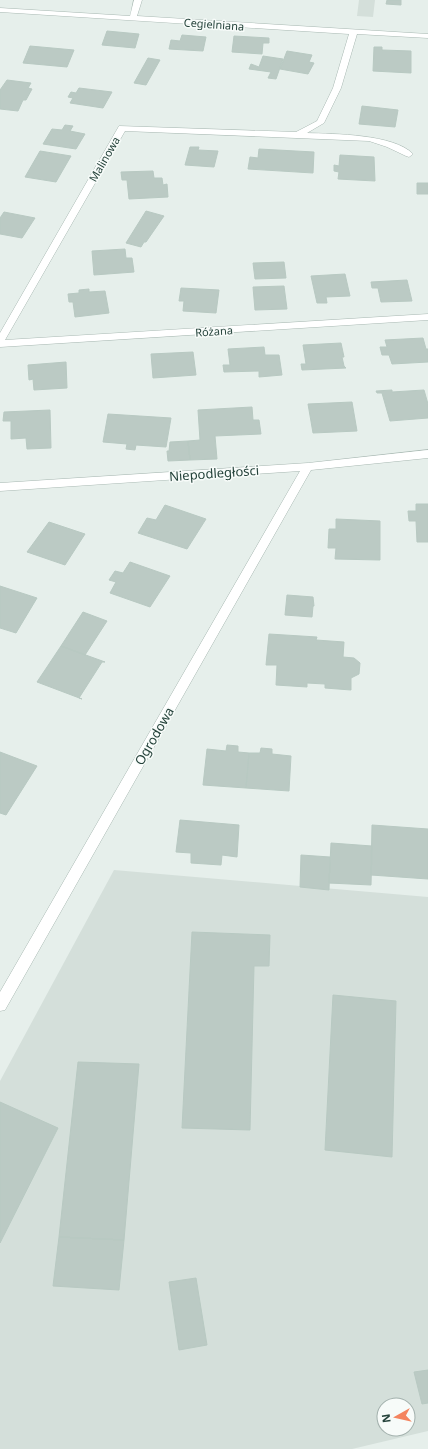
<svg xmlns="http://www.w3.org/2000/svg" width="428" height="1449" font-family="'Noto Sans',sans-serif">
	<rect width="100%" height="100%" fill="#e6efeb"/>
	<path fill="#d4dfda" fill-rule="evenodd" d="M 359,0 L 375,0 L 373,17 L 357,16 Z
		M 114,870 L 428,897 L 428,1431 L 352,1449 L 0,1449 L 0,1081 ZM 384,1405 L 408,1405 L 408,1429 L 384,1429 Z"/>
	<path fill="#bbcac4" stroke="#b8c9c2" d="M 387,0 L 401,0 L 401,5 L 386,4 Z
		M 107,31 L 139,34 L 135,48 L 102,45 Z
		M 182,35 L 206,37 L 203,51 L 169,49 L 171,40 L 180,41 Z
		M 234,36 L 269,38 L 269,43 L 263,43 L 262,54 L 232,52 Z
		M 30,46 L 74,50 L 67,67 L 23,63 Z
		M 374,47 L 382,47 L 382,50 L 411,51 L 411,73 L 373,71 Z
		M 287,51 L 312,55 L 309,62 L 314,63 L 308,74 L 280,69 Z
		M 263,56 L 283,59 L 276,79 L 268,78 L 271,72 L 249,69 L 251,64 L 259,67 Z
		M 148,58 L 160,60 L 146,85 L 134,83 Z
		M 7,80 L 31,83 L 28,88 L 32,89 L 26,100 L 23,100 L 18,111 L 0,109 L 0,90 Z
		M 79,88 L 112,92 L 103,108 L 70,103 L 73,98 L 68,97 L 71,92 L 76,93 Z
		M 362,106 L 398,110 L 395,127 L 359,124 Z
		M 65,125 L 73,126 L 70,131 L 85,134 L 76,149 L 43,144 L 52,129 L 62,130 Z
		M 190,147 L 199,147 L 198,150 L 218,151 L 214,167 L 185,165 Z
		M 259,149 L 314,152 L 313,173 L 248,169 L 250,157 L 258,158 Z
		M 40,151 L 71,156 L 56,182 L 25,177 Z
		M 340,155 L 374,157 L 375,181 L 338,179 L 339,172 L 334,171 L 334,165 L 339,166 Z
		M 153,171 L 154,178 L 162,178 L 163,185 L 167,184 L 168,197 L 129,199 L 127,180 L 122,180 L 121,172 Z
		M 417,183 L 428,183 L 428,194 L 417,194 Z
		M 146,211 L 164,216 L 146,242 L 144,242 L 141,247 L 126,243 Z
		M 4,212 L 35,218 L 22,238 L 0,234 L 0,218 Z
		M 125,249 L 126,258 L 132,258 L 134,272 L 94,275 L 92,251 Z
		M 284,262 L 286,278 L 255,279 L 253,263 Z
		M 345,274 L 350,296 L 326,297 L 327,303 L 317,303 L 311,276 Z
		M 407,280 L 412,301 L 381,302 L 378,288 L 372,288 L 371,282 Z
		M 284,286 L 287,309 L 255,310 L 253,287 Z
		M 181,288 L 219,290 L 216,313 L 183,311 L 184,301 L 179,301 Z
		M 89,289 L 89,292 L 105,291 L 109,313 L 75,317 L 73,302 L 69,302 L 68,294 L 79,293 L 79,290 Z
		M 423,338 L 426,349 L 428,349 L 428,362 L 392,364 L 389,355 L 382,355 L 380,347 L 387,347 L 385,340 Z
		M 341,343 L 344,357 L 342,357 L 344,366 L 346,368 L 302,370 L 301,364 L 306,364 L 303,345 Z
		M 264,347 L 265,355 L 279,355 L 282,375 L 259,377 L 259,371 L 224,372 L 223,365 L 230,365 L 228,349 Z
		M 193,352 L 196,375 L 153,378 L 151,354 Z
		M 66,362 L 67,388 L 34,390 L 33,379 L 29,380 L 28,365 Z
		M 392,390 L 392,392 L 424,390 L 428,404 L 428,418 L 390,421 L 382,393 L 377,393 L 376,391 Z
		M 352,402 L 357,431 L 313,433 L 308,404 Z
		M 252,407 L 253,420 L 259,420 L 261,434 L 215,436 L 217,459 L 190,460 L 188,441 L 200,440 L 198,410 Z
		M 50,410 L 51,448 L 27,449 L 26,438 L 11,439 L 11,421 L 3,421 L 4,412 Z
		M 108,414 L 171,418 L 166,447 L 136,445 L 135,450 L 126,449 L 127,444 L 103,442 Z
		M 188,441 L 190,460 L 168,461 L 167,451 L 169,451 L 170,442 Z
		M 416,504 L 428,504 L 428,542 L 417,542 L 416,521 L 409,521 L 408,511 L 416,511 Z
		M 165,505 L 206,519 L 187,549 L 138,533 L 147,518 L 156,520 Z
		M 336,519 L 380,521 L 380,560 L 335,559 L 336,548 L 328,548 L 329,529 L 336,529 Z
		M 49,522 L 85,534 L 65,565 L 27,552 Z
		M 130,562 L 170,576 L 150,607 L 110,593 L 116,582 L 109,580 L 115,571 L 123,573 Z
		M 0,586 L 37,598 L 16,633 L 0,628 Z
		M 287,595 L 313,597 L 314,606 L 313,606 L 312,617 L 285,615 Z
		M 83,612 L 107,621 L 85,655 L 61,646 Z
		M 269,634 L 317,637 L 316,640 L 344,642 L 343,657 L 354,658 L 360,663 L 359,674 L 351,678 L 351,690 L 325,688 L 325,684 L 307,683 L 307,687 L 276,685 L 277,665 L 266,665 Z
		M 61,646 L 105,662 L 102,662 L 79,698 L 82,699 L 37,682 Z
		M 227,745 L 238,746 L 238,752 L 249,753 L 246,788 L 203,785 L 207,749 L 226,751 Z
		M 261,748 L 272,749 L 272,754 L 291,756 L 289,791 L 246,788 L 249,753 L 260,753 Z
		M 0,752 L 37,766 L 6,815 L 0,813 Z
		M 180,820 L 239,825 L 237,857 L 222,855 L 221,865 L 191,863 L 191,853 L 176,852 Z
		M 372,825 L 428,829 L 428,879 L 371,875 Z
		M 331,843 L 372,846 L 371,885 L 329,883 Z
		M 301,855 L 330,857 L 329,890 L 300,887 Z
		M 192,932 L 270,935 L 269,966 L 254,966 L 250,1130 L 182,1128 Z
		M 333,995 L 396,1001 L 392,1157 L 325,1150 Z
		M 78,1062 L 139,1064 L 124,1240 L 59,1237 Z
		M 0,1102 L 58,1128 L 0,1243 Z
		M 59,1237 L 124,1240 L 119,1290 L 53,1286 Z
		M 196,1278 L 207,1345 L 179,1350 L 169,1282 Z
		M 428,1370 L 428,1403 L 422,1404 L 414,1372 Z"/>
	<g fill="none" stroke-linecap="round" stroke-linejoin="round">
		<g stroke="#a8b8b2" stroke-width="1">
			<path id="minor" d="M 134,0 L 142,0 L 137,16 L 428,34 L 428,38 L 357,34 L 341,88 L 324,123 L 307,133 C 334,134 394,134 413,154 L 409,157 L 406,156 L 387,147 L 369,141 L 125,131 L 5,340 L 428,314 L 428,320 L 0,347 L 0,333 L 119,126 L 296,132 L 317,121 L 333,88 L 349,34 L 0,12 L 0,8 L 130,16 Z
				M 428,450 L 428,458 L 311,470 L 5,1010 L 0,1011 L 0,992 L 300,471 L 0,491 L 0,483 L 308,463 Z"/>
		</g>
		<use href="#minor" fill="#fff" fill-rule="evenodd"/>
	</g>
	<g text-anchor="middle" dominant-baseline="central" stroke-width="3" stroke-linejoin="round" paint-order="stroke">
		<g font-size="11" fill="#24423a" stroke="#f7fbf9">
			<text transform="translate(214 24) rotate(4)">Cegielniana</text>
			<text transform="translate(104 159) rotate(-60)">Malinowa</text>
			<text transform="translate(214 331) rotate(-4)">Różana</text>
		</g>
		<g font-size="13" fill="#24423a" stroke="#f7fbf9">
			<text transform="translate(214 473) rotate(-4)">Niepodległości</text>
			<text transform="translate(154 736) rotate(-60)">Ogrodowa</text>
		</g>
	</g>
	<g transform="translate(396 1417) rotate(262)"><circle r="19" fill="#f7fbf9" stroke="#a3b1ad"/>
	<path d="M0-3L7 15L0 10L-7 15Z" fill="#f4845f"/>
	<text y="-6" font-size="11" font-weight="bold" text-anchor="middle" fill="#24423a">N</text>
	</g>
</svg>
